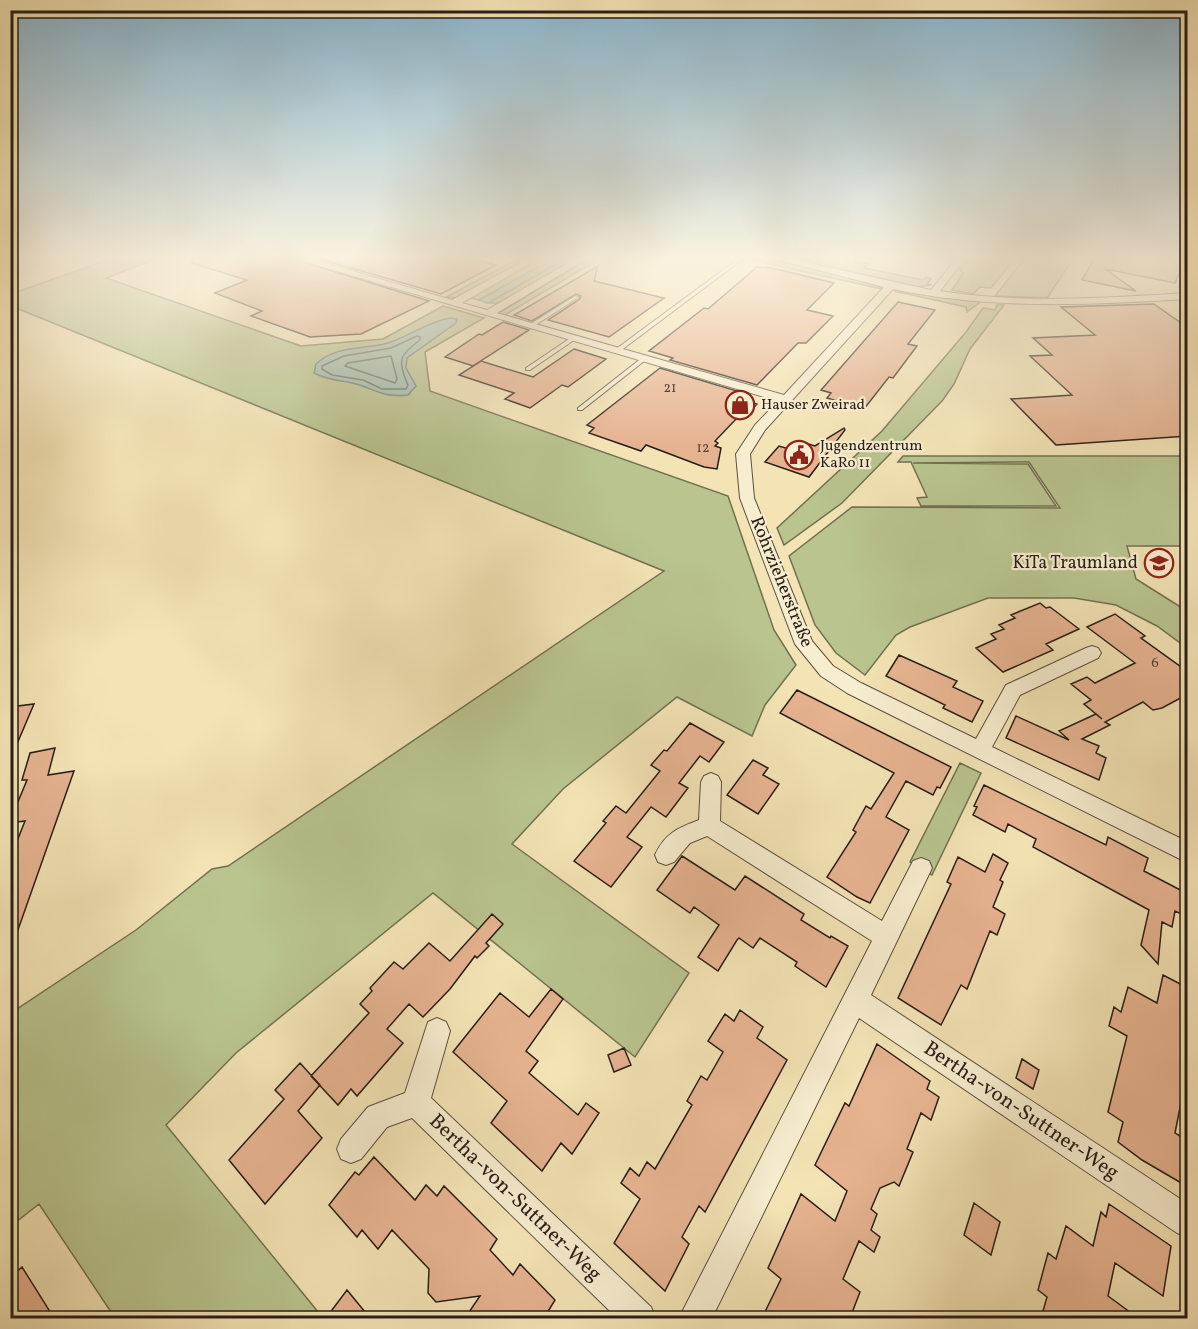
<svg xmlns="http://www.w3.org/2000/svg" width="1198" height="1329" font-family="Vollkorn,serif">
	<rect width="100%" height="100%" fill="#f3e3b5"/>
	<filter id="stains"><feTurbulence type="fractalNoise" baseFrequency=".00333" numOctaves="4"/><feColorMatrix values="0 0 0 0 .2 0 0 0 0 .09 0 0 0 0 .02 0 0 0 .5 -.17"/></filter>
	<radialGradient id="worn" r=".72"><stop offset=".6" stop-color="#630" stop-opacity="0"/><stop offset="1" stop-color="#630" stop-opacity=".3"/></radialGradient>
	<path fill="#b9c48f" stroke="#717152" stroke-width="1.5" d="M 110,259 L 156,259 L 106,278 L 301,346 L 383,339 L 443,306 L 484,318 L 425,352 L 430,391 L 728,496 L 774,630 L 796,665 L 765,705 L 752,736 L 677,697 L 563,789 L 512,844 L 689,973 L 635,1057 L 433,893 L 236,1053 L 166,1125 L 323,1318 L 115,1318 L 39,1204 L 11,1226 L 11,1013 L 136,930 L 212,869 L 228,866 L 664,571 L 11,306 L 11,294 Z
		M 518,259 L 530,259 L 459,298 L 446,297 Z
		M 538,259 L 553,259 L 479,300 L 468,297 Z
		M 565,259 L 579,259 L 502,303 L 488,303 Z
		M 588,259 L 599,259 L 505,315 L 499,313 Z
		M 748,259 L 768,259 L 873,282 L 882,289 Z
		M 789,259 L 845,259 L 868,264 L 864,268 L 923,280 L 926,277 L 931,279 L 927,284 L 932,285 L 915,287 Z
		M 969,259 L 1015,259 L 991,288 L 980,287 L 973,294 L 952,290 L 963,273 L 960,270 Z
		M 1024,259 L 1073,259 L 1047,298 L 995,296 Z
		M 907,290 L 978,301 L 979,303 L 967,312 L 966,307 L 894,291 Z
		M 997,305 L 1004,305 L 970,349 L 954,384 L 942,401 L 842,503 L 784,545 L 777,528 L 882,431 L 966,332 L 983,308 L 995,310 Z
		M 903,456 L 1187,456 L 1187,546 L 1127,546 L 1136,579 L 1187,611 L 1187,648 L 1157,626 L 1116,605 L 1074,598 L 988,598 L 910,627 L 896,635 L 865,675 L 836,653 L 815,625 L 789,556 L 852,507 L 1060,508 L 1029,462 L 913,463 L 1028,464 L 1056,506 L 921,506 L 917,498 L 927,497 L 911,462 L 898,462 Z
		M 960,763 L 981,773 L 932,875 L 910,862 Z"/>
	<path fill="#9cbdb3" stroke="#6e7d74" stroke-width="1.5" d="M 553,259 L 565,259 L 488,303 L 479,300 Z
		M 450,318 L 457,319 L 456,323 L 407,358 L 406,368 L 416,386 L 408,395 C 380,398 375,388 352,383 C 338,380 327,380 314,373 L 316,364 C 336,345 363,350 388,343 C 410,336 427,322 450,318 Z"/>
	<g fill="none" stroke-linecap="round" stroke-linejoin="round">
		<path stroke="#626e64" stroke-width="1.5" d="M 417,336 L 420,337 L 420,340 C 399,355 397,361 408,385 L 406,389 L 382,389 L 363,380 L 332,375 L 322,369 L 322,366 L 344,356 L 391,348 Z
			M 391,356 L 397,379 L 395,383 L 345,366 L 348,363 Z"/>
	</g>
	<path fill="#e6b391" stroke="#291e15" stroke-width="1.5" d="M 193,259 L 294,259 L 429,301 L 361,334 L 310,337 L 251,316 L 262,311 L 215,293 L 247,280 L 192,263 Z
		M 320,259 L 472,259 L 496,265 L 441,294 Z
		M 1094,259 L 1185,259 L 1175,283 L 1105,269 L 1136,291 L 1082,280 Z
		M 598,266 L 594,281 L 664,298 L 609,337 L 548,320 L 580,299 L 581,296 L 576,294 L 532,321 L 514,315 Z
		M 757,267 L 772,268 L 834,283 L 807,310 L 833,316 L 806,343 L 798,343 L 757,385 L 670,360 L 673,358 L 649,351 L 704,308 L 708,309 Z
		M 898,302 L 935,310 L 908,344 L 917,346 L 893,378 L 889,377 L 864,409 L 827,398 L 831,393 L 821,390 Z
		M 1154,304 L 1188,328 L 1188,436 L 1056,445 L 1011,399 L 1072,395 L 1030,356 L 1052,355 L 1033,338 L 1095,335 L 1061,307 Z
		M 503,322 L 529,330 L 473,366 L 445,357 L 479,334 L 482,335 Z
		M 574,349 L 606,359 L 568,387 L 562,385 L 530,408 L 505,399 L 514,393 L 459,375 L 481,361 L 533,377 Z
		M 660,368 L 747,394 L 742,399 L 757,404 L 743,418 L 739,416 L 715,441 L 718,443 L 715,446 L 721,448 L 717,469 L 704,467 L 646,445 L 641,451 L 589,433 L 594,428 L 587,425 Z
		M 844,428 L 845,430 L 809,477 L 765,462 L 779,446 L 792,450 L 799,441 L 815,446 Z
		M 1040,603 L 1046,608 L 1050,607 L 1079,629 L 1046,644 L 1053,650 L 1003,672 L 976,648 L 996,639 L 991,634 L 1004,629 L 999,625 L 1015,618 L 1011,615 Z
		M 1115,614 L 1145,636 L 1141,638 L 1188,672 L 1188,694 L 1162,708 L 1153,710 L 1143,702 L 1105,722 L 1110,725 L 1082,739 L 1099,746 L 1096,753 L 1106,758 L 1099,780 L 1006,738 L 1016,716 L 1069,740 L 1059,731 L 1096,714 L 1102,719 L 1084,704 L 1091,700 L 1071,684 L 1087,677 L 1095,683 L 1135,663 L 1087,627 Z
		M 899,655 L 957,681 L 953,687 L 983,701 L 972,722 L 943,708 L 945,705 L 886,676 Z
		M 797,690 L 951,767 L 940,788 L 937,787 L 933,795 L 906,781 L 886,817 L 909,830 L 870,903 L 857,897 L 827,877 L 856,832 L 853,830 L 866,806 L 871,809 L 894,773 L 780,713 Z
		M 34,704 L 11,758 L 10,758 L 10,707 Z
		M 690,723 L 724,742 L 709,762 L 700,756 L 679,783 L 688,788 L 666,817 L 651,807 L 627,837 L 642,847 L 611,887 L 574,861 L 606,823 L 603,821 L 616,806 L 626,813 L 660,771 L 651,765 L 664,750 L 667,751 Z
		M 55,748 L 48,775 L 74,771 L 13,944 L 10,944 L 10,859 L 25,821 L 10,823 L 10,821 L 27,780 L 22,780 L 30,753 Z
		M 753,760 L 768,768 L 763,775 L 779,784 L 758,814 L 727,795 Z
		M 984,785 L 1106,845 L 1108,837 L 1148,858 L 1144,871 L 1188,894 L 1188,917 L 1175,911 L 1172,927 L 1162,922 L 1158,964 L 1141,945 L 1149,910 L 1033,847 L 1036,839 L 1008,824 L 1005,832 L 973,815 L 977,807 L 974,806 Z
		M 993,854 L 1008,863 L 1000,880 L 1003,882 L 993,907 L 1005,914 L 997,935 L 990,931 L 967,989 L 961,985 L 941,1025 L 898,998 L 951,884 L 947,882 L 958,857 L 985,872 Z
		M 682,856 L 735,890 L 745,876 L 804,914 L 801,920 L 830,938 L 831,936 L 848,946 L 826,987 L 795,966 L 797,962 L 760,938 L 753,948 L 739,938 L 737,940 L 718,971 L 698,957 L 719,925 L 694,907 L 690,913 L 657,890 Z
		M 492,914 L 503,924 L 486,943 L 489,946 L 477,958 L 475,956 L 450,989 L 423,1017 L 409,1004 L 387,1029 L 403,1043 L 357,1096 L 351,1089 L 338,1105 L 311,1076 L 369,1013 L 360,1004 L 372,991 L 370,988 L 394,962 L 403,969 L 429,943 L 450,961 Z
		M 1163,975 L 1188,988 L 1188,1067 L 1175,1133 L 1188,1141 L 1188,1160 L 1183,1184 L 1142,1160 L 1118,1142 L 1123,1122 L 1108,1112 L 1127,1036 L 1109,1026 L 1114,1007 L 1121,1012 L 1128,987 L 1157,1003 Z
		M 551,989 L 563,999 L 526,1051 L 538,1061 L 529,1073 L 578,1115 L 586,1103 L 599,1113 L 572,1154 L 561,1143 L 542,1171 L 491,1123 L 507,1101 L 453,1052 L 500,993 L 529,1017 Z
		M 740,1010 L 763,1027 L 757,1038 L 787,1060 L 705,1212 L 699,1206 L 682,1237 L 689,1244 L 665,1291 L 614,1243 L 640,1199 L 621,1183 L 630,1168 L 639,1176 L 647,1162 L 655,1169 L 692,1105 L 687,1101 L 701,1076 L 707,1080 L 723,1052 L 708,1041 L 725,1014 L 734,1021 Z
		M 877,1044 L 930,1081 L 927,1089 L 939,1097 L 931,1120 L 921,1113 L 907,1149 L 913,1152 L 899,1186 L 894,1182 L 880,1188 L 871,1209 L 877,1214 L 871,1230 L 880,1237 L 874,1252 L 859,1241 L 843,1279 L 860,1292 L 850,1318 L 762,1318 L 781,1279 L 768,1268 L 801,1194 L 835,1221 L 847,1191 L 815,1165 L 845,1103 L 849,1106 Z
		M 624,1048 L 631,1065 L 614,1072 L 608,1055 Z
		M 1022,1059 L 1039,1070 L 1033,1089 L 1016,1078 Z
		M 300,1063 L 320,1085 L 298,1111 L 322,1138 L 265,1204 L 229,1160 L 284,1099 L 275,1090 Z
		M 374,1157 L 415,1200 L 426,1185 L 437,1196 L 444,1186 L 497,1239 L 490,1250 L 513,1275 L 520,1264 L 555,1300 L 544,1318 L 465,1318 L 480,1296 L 436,1302 L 428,1293 L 429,1269 L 392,1230 L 378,1249 L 362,1230 L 357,1237 L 329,1205 L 355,1172 L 359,1175 Z
		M 974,1203 L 1000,1222 L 991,1255 L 964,1235 Z
		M 1109,1204 L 1171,1246 L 1163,1296 L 1115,1263 L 1108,1296 L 1138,1318 L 1041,1318 L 1047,1297 L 1038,1290 L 1048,1253 L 1056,1259 L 1066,1226 L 1093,1246 L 1101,1212 L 1106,1217 Z
		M 22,1267 L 54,1318 L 10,1318 L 10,1278 Z
		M 347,1290 L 370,1318 L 326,1318 Z"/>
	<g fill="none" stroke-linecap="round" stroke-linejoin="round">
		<g stroke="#5c4f3d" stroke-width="2">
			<path id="lane" d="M 514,259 L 522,259 L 530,262 L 528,263 Z
				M 738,259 L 743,259 L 620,351 L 616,351 L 616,349 Z
				M 575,296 L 579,297 L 534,326 L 529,325 Z
				M 572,337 L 577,338 L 530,370 L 526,370 L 526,368 Z
				M 643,357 L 648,358 L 582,410 L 578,410 L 578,408 Z"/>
		</g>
		<g stroke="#5c4f3d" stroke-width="2">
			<path id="street" d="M 296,259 L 311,259 L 452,300 L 527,259 L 538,259 L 462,303 L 487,310 L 575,259 L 586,259 L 497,313 L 784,395 L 884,287 L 775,259 L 791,259 L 931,290 L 956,259 L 965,259 L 940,291 C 1022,304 1105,298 1188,293 L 1188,299 C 1088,305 991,310 893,289 L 765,430 L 750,454 L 754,498 L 812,641 L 833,666 L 861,683 L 976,739 L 1006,685 L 1086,648 L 1092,646 L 1098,648 L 1101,653 L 1098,658 L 1020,695 L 992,747 L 1188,842 L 1188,863 L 847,693 L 821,676 L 795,644 L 740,498 L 736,454 L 755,425 L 778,401 Z
				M 711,773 L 718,776 L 721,782 L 720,821 L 882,921 L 913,861 L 921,858 L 929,861 L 932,868 L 871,995 L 1188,1204 L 1188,1237 L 1177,1233 L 859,1018 L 712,1318 L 679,1318 L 872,941 L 707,836 L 690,843 L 674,862 L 666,865 L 658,862 L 655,855 C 665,833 678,828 699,820 L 701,782 L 704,776 Z
				M 437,1018 L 446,1022 L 450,1031 L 431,1098 L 651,1307 L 656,1318 L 617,1318 L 412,1118 L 387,1127 L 361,1159 L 351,1163 L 341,1159 L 337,1149 L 341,1139 L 368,1107 L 405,1093 L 428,1022 Z"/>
		</g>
		<use href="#lane" fill="#f7edcf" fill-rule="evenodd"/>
		<use href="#street" fill="#f7edcf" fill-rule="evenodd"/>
	</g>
	<linearGradient id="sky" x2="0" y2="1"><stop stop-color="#89b8d3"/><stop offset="0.58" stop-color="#faf2de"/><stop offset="1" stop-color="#faf2de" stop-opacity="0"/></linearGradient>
	<rect width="1198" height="445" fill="url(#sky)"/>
	<defs>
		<g id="shop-ring" transform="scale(1.5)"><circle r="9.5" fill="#f7edcf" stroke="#8f2418" stroke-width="1.5"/><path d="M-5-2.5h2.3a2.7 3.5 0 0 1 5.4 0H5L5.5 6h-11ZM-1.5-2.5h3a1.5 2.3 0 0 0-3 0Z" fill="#8f2418"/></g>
		<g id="civic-ring" transform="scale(1.5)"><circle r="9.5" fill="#f7edcf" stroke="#8f2418" stroke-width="1.5"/><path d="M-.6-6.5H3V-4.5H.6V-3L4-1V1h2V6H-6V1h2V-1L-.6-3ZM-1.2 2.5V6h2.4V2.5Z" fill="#8f2418"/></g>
		<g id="school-ring" transform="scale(1.5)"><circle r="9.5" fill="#f7edcf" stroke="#8f2418" stroke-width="1.5"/><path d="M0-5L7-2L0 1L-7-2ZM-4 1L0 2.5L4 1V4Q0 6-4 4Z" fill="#8f2418"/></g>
	</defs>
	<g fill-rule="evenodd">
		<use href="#shop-ring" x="740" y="405"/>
		<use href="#civic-ring" x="799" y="455"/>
		<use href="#school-ring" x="1159" y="563"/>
	</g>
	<g text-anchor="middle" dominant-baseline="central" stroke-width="4.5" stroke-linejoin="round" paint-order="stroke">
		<g font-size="14" fill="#584334">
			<text x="670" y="388">21</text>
			<text x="703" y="448">12</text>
		</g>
		<g font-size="15" fill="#291e15" stroke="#f7edcf" text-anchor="start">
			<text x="761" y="405">Hauser Zweirad</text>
			<text x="820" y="446">Jugendzentrum<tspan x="820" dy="17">KaRo 11</tspan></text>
		</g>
		<g font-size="15" fill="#584334">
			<text x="1155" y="663">6</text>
		</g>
		<g font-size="18" fill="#291e15" stroke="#f7edcf" text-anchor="end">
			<text x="1138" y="563">KiTa Traumland</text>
		</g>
		<g font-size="18" fill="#291e15" stroke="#f7edcf">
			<text transform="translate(781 582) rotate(68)">Rohrzieherstraße</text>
		</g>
		<g font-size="21" fill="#291e15" stroke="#f7edcf">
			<text transform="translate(1021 1111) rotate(34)">Bertha-von-Suttner-Weg</text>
			<text transform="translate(515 1198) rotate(44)">Bertha-von-Suttner-Weg</text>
		</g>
	</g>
	<rect width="1198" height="1329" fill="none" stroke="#f3e3b5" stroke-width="36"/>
	<rect x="12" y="12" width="1174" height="1305" fill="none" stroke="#291e15" stroke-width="3"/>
	<rect x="18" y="18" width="1162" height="1293" fill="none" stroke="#291e15" stroke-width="1.5"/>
	<rect width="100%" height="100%" filter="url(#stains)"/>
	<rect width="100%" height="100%" fill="url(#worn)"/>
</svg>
